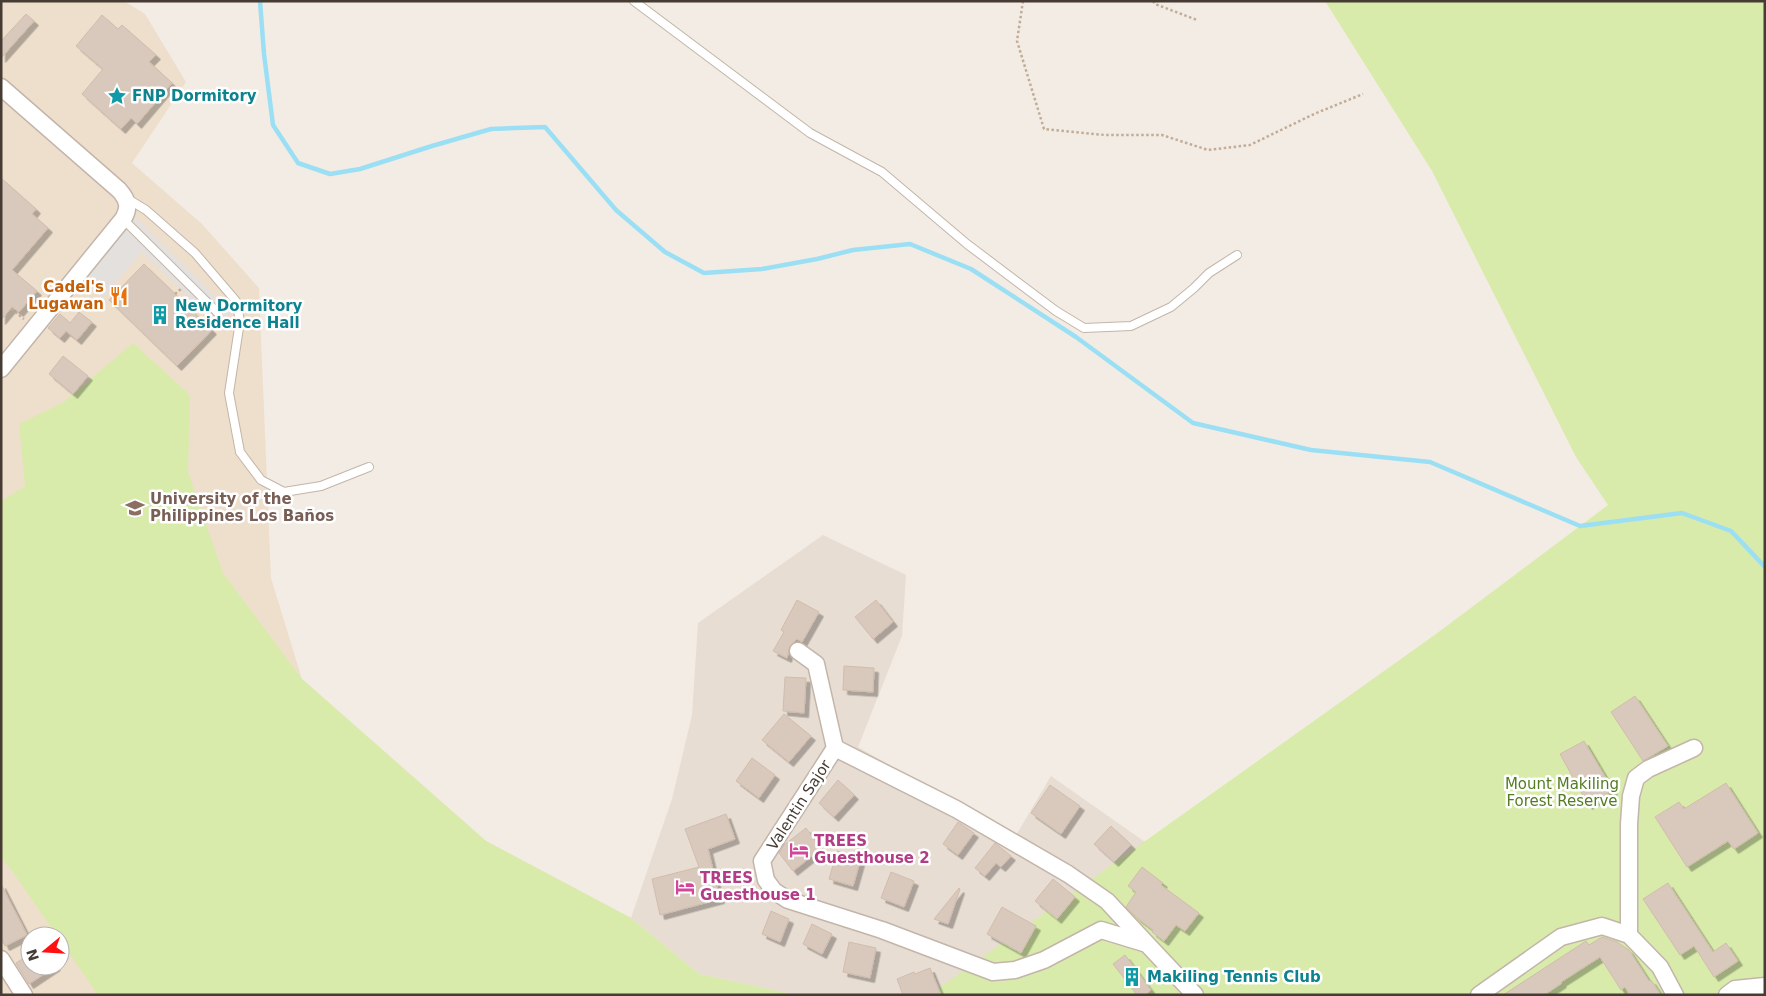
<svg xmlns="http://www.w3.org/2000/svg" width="1766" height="996" font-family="'DejaVu Sans',sans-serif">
	<defs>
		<filter id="shadow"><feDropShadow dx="4.5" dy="4.5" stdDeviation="0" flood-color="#0004"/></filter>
	</defs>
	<rect width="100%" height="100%" fill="#f3ece4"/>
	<path fill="#e8ddd2" d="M 823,535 L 906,575 L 902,636 L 858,747 L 1015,837 L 1051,776 L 1155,849 L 1283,995 L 797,995 L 699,974 L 631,918 L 672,799 L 692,715 L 698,623 Z"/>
	<path fill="#eedfcd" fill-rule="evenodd" d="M 1,1 L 124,1 L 145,14 L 186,82 L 132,163 L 202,224 L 259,288 L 271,578 L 302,679 L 486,841 L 631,918 L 699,974 L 797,995 L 1,995 ZM 30,936 L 60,936 L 60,966 L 30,966 Z"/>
	<path fill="#d8ebaa" d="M 1325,1 L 1765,1 L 1765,995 L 929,995 L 1436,634 L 1608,505 L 1576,457 L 1432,171 Z
		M 133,343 L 190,395 L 188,472 L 223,573 L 302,679 L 486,841 L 631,918 L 699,974 L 797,995 L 98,995 L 60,940 L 60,936 L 57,936 L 10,868 L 1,858 L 1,501 L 25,486 L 19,424 L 64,402 Z"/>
	<path fill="#e4e0dd" d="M 133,215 L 231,312 L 218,326 L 142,252 L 102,298 L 80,279 Z"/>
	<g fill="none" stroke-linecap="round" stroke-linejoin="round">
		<path stroke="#9bdff5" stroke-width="4.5" d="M 260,1 L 264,54 L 273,125 L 298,163 L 330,174 L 360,169 L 432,146 L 491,129 L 545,127 L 616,210 L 665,252 L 704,273 L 762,269 L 817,259 L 853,250 L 910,244 L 971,269 L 1076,337 L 1193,423 L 1311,450 L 1430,462 L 1580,526 L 1682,513 L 1731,531 L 1765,567"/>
	</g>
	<path fill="#d9c9bc" stroke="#d1bcac" filter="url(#shadow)" d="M 26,14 L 34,21 L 1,58 L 1,41 Z
		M 102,15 L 118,29 L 122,25 L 156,55 L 149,62 L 172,83 L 137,124 L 131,118 L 121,129 L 82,94 L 103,69 L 76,46 Z
		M 1,178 L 36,209 L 32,214 L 48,228 L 12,270 L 37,291 L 19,312 L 12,307 L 1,320 Z
		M 144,264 L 212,330 L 177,366 L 109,300 Z
		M 79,312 L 92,322 L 77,340 L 66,331 L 60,338 L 48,328 L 60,314 L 70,323 Z
		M 63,356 L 88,376 L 73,394 L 49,374 Z
		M 797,600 L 819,612 L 802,642 L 797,639 L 790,646 L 787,658 L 773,651 L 784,632 L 781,630 Z
		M 876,600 L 893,622 L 873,639 L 855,617 Z
		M 844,666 L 874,668 L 873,692 L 843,690 Z
		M 785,677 L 806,678 L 804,713 L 783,711 Z
		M 1635,696 L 1668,746 L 1643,761 L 1611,712 Z
		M 784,714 L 811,736 L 789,762 L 762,740 Z
		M 1584,741 L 1613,790 L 1588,805 L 1560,754 Z
		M 752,758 L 775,775 L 759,798 L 736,781 Z
		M 838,780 L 854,795 L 834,817 L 819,803 Z
		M 1726,783 L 1758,833 L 1734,849 L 1728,841 L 1687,867 L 1655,817 L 1679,802 L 1684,809 Z
		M 1050,785 L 1080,806 L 1061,834 L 1031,813 Z
		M 726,814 L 735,839 L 708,849 L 720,899 L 660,915 L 652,879 L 699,867 L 685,829 Z
		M 958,822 L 974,833 L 958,855 L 943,844 Z
		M 1111,826 L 1131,845 L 1114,862 L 1094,844 Z
		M 806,828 L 821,849 L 793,871 L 779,853 L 784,845 Z
		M 995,843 L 1011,856 L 1001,867 L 996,863 L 985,876 L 975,868 Z
		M 837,851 L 861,858 L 853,886 L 829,879 Z
		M 1142,867 L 1163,883 L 1161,885 L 1199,913 L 1185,931 L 1176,925 L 1164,941 L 1152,932 L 1153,930 L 1137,918 L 1126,907 L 1136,892 L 1128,886 Z
		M 891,872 L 914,881 L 904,907 L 881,898 Z
		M 1053,879 L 1075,897 L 1057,919 L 1035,901 Z
		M 1668,883 L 1713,952 L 1726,943 L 1738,961 L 1714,977 L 1694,946 L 1680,955 L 1643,899 Z
		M 1,884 L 27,935 L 5,946 L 1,938 Z
		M 959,888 L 960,889 L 948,924 L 934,919 Z
		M 1002,907 L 1036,926 L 1021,953 L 987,934 Z
		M 771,911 L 789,919 L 780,942 L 762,934 Z
		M 812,924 L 832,934 L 822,954 L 803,944 Z
		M 1602,937 L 1617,942 L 1629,950 L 1649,981 L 1651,980 L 1661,995 L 1630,995 L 1625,987 L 1621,990 L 1600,957 L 1561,982 L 1562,983 L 1544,995 L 1503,995 L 1586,941 L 1589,945 Z
		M 849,942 L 876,948 L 870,978 L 843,972 Z
		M 30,954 L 30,966 L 56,966 L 29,984 L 16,963 Z
		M 1125,955 L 1151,990 L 1145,995 L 1137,995 L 1113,964 Z
		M 930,968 L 941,995 L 903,995 L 897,979 L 914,972 L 915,974 Z"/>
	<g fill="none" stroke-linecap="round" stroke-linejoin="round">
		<g stroke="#c3b5a9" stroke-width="10">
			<path id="lane" d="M 634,1 L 810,133 L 882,172 L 967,244 L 1056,311 L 1084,328 L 1131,326 L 1171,307 L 1194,288 L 1209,273 L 1237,255
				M 128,199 L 146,210 L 195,253 L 236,301 L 240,321 L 229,393 L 240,452 L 261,480 L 284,492 L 321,486 L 369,467
				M 123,219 L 218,313"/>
		</g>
		<g stroke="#c3b5a9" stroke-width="19">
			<path id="street" d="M 1,87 L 119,190 C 128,200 130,208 123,219 L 1,369
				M 798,651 L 816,664 L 835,748
				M 835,748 L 956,809 L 1068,874 L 1107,901 L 1147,944 L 1101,930 L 1044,960 L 1015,970 L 993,972 L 882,930 L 788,900 L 774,891 L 766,880 L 762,861 Z
				M 1629,935 L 1629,824 L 1631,796 L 1636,778 L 1648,769 L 1694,748
				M 1147,944 L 1195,995
				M 1,959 L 24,995
				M 1479,995 L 1561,937 L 1602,926 L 1629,935 L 1660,967 L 1675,995
				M 1727,995 L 1735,989 L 1765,986"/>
		</g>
		<path stroke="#c2ac96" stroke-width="2.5" stroke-dasharray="2.5 2.5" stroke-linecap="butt" d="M 1023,1 L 1017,41 L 1044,129 L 1105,135 L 1162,135 L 1208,150 L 1250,145 L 1314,114 L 1363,94
			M 1153,1 L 1155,4 L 1197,20
			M 175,294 L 181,289
			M 11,309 L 24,319"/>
		<use href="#lane" stroke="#fff" stroke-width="8"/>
		<use href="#street" stroke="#fff" stroke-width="16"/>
	</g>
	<defs>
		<g id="sight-bare" transform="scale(1.5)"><path d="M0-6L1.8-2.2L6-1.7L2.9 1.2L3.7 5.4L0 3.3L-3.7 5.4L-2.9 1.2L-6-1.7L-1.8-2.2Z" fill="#0f9aa8" stroke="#fff" stroke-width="2.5" paint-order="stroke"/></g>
		<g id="restaurant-bare" transform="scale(1.5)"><path d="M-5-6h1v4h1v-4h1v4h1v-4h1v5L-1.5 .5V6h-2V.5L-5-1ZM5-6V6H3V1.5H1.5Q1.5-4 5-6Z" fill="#e8710a" stroke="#fff" stroke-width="2.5" paint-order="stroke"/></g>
		<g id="building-bare" transform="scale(1.5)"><path d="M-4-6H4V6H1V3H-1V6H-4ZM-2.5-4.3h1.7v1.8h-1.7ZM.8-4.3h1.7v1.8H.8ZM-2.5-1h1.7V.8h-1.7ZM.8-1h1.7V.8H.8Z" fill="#0f9aa8" stroke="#fff" stroke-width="2.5" paint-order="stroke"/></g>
		<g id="university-bare" transform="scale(1.5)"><path d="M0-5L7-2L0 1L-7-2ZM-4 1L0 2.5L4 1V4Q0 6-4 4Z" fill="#8d6e63" stroke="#fff" stroke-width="2.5" paint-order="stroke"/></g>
		<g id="hotel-bare" transform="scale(1.5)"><path d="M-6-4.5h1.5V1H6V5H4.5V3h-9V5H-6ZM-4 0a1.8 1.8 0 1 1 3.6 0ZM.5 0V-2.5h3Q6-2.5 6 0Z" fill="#d1479c" stroke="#fff" stroke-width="2.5" paint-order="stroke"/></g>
	</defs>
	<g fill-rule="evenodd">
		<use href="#sight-bare" x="117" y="96"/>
		<use href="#restaurant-bare" x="119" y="296"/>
		<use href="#building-bare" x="160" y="315"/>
		<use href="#university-bare" x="135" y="508"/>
		<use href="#hotel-bare" x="799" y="850"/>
		<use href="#hotel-bare" x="685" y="887"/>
		<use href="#building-bare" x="1132" y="977"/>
	</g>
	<g text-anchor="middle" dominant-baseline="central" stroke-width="5" stroke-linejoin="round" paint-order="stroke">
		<g font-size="15" font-weight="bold" fill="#0d838f" stroke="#fff" text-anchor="start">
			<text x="132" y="96">FNP Dormitory</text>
			<text x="175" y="306">New Dormitory<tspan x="175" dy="17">Residence Hall</tspan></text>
			<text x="1147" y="977">Makiling Tennis Club</text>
		</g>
		<g font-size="15" font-weight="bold" fill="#c56008" stroke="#fff" text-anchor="end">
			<text x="104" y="287">Cadel's<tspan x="104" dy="17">Lugawan</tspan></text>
		</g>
		<g font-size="15" font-weight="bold" fill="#785e54" stroke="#fff" text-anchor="start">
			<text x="150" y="499">University of the<tspan x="150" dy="17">Philippines Los Baños</tspan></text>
		</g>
		<g font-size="15" fill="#537c23" stroke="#fff">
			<text x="1562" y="784">Mount Makiling<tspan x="1562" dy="17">Forest Reserve</tspan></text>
		</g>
		<g font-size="15" fill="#463c34" stroke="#fff">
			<text transform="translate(799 805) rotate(-57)">Valentin Sajor</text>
		</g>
		<g font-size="15" font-weight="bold" fill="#b23c85" stroke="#fff" text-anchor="start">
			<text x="814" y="841">TREES<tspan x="814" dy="17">Guesthouse 2</tspan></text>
			<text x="700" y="878">TREES<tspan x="700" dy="17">Guesthouse 1</tspan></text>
		</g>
	</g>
	<rect width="1766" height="996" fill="none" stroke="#463c34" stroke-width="5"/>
	<g transform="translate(45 951) rotate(252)"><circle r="24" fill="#ffffff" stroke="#b5b1ae"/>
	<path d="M0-4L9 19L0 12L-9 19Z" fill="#ff1012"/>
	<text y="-8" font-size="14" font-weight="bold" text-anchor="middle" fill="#463c34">N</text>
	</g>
</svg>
